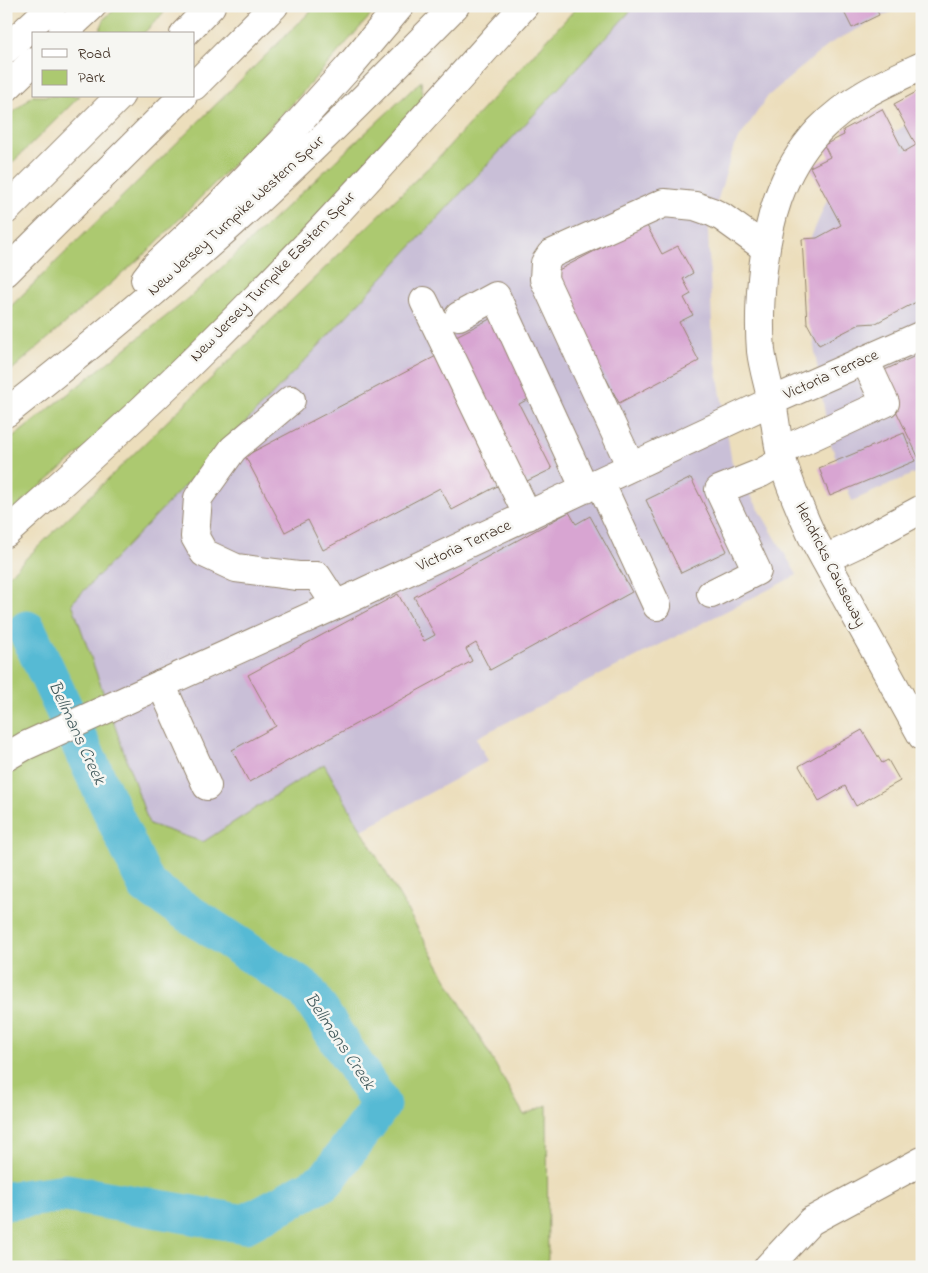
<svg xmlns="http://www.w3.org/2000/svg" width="928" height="1273" font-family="'Indie Flower',sans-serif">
	<rect width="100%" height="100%" fill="#f6f6f2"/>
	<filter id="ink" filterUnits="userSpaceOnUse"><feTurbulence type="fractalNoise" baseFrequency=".02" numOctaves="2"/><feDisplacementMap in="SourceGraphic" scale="10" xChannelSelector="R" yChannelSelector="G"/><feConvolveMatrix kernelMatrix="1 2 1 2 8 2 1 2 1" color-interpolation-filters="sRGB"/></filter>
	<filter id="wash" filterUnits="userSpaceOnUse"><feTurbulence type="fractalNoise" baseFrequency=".0096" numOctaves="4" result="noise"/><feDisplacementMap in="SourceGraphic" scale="20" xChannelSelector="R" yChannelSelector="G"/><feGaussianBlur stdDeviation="1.12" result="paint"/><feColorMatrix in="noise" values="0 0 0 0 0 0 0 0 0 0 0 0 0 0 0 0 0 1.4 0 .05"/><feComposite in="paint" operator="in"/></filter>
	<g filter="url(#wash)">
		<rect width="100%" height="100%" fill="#ecdebc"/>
		<path fill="#c9bfd7" d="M 635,6 L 902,6 L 829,44 L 768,96 L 734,146 L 708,232 L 713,346 L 732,463 L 797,575 L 476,738 L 488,761 L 362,830 L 324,765 L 203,842 L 149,824 L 72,603 L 314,351 Z
			M 922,116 L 922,470 L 852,501 L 829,439 L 812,334 L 806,249 L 844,161 Z"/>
		<path fill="#acc970" stroke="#747a47" d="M 119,6 L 170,6 L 143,34 L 98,34 L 105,18 Z
			M 316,6 L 379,6 L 293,103 L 147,252 L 6,375 L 6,311 Z
			M 578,6 L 635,6 L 314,351 L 72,603 L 149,824 L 203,842 L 324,764 L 524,1115 L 547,1105 L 548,1267 L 6,1267 L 6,578 L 436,160 Z
			M 421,81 L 423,100 L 227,327 L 6,516 L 6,443 L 188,299 Z
			M 34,94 L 34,96 L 80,96 L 6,169 L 6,119 Z"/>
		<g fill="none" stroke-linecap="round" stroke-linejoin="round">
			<path stroke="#56bad4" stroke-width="39" d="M 6,1201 L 66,1193 L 245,1224 L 326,1180 L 381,1105 L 306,990 L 147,886 L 27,630"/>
		</g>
		<g id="blocks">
			<path fill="#d8a5d2" d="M 841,6 L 875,6 L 879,15 L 852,28 Z
				M 922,89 L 922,299 L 876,323 L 860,324 L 819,345 L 807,323 L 802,239 L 817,238 L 841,225 L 810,167 L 830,157 L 824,145 L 844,135 L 843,130 L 882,109 L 904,152 L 916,145 L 894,104 Z
				M 646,224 L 662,254 L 678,246 L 693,273 L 683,279 L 691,294 L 684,298 L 693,315 L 679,322 L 699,361 L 619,403 L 551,274 Z
				M 496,316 L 536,395 L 519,404 L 552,469 L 525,482 L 452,338 Z
				M 922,353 L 922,465 L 878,373 Z
				M 440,354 L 507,481 L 452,510 L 440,488 L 323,550 L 308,520 L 285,532 L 245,456 Z
				M 904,433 L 915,461 L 830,496 L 819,468 Z
				M 691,478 L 727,551 L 681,573 L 646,500 Z
				M 569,512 L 576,524 L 590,516 L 632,592 L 490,670 L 476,643 L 466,649 L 472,661 L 249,782 L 232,750 L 276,726 L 248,675 L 398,594 L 424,641 L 435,635 L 414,597 Z
				M 862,730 L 882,763 L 888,760 L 900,781 L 856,806 L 845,786 L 819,801 L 799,766 Z"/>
		</g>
	</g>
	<g filter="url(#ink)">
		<use href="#blocks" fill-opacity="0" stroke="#94846d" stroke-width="1"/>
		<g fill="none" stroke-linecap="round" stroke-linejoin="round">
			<g stroke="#94846d" stroke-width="30">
				<path id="minor" d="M 424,301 L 528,516
					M 459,316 L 496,296 L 585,489
					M 291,400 L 233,449 L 198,498 L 195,537 L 204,553 L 236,568 L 298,576 L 317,576 L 336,605
					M 781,451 L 885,403 L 865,360
					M 631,467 L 544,279 L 545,263 L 551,254 L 664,203 L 695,206 L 712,212 L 722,217 L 765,248
					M 600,482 L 657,606
					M 825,559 L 857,544 L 922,509
					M 711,594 L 757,571 L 719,490 L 761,473 L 782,461
					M 161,684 L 207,786
					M 6,757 L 25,746 L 336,605 L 772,401 L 922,335
					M 768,1267 L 811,1221 L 922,1161"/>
			</g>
			<g stroke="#94846d" stroke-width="30">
				<path id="major" d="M 922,66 C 883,84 850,98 819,130 C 780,172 767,223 762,279 C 760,302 759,327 761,351 C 763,368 769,386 772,403 C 776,422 777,444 783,463 C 791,488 801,512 812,536 L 922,736"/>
			</g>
			<g stroke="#94846d" stroke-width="30">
				<path id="highway" d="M 62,34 L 92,6
					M 184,34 L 211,6
					M 6,49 L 52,6
					M 194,86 L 274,6
					M 6,88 L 34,61
					M 6,210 L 120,96
					M 6,272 L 183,96
					M 145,279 L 155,266 L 218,207 L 281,142 L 348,68 L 400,6
					M 6,413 C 91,346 175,276 255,203 C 324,139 389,73 455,6
					M 6,533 C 76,471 145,409 211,343 C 320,235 422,120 524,6"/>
			</g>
			<use href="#minor" stroke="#fff" stroke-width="28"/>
			<use href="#major" stroke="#fff" stroke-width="28"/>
			<use href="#highway" stroke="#fff" stroke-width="28"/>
		</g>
	</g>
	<g text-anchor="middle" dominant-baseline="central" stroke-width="5" stroke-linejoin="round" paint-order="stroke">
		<g font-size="16" fill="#3b2a1e" stroke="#f6f6f2">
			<text transform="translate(236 216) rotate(-42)">New Jersey Turnpike Western Spur</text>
			<text transform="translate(273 277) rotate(-46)">New Jersey Turnpike Eastern Spur</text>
			<text transform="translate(831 375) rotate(-24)">Victoria Terrace</text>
			<text transform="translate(464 546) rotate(-25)">Victoria Terrace</text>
			<text transform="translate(830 565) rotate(63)">Hendricks Causeway</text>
		</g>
		<g font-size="18" font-style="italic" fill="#445c5e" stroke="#f6f6f2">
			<text transform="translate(76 733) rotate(65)">Bellmans Creek</text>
			<text transform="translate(339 1042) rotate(56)">Bellmans Creek</text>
		</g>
	</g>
	<rect width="928" height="1273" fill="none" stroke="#f6f6f2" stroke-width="25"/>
	<rect x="32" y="32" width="162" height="65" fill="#f6f6f2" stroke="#aba49d"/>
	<rect x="42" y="49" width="25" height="8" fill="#ffffff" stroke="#aba49d"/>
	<text x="78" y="58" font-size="15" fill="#3b2a1e">Road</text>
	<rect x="42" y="70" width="25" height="15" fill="#acc970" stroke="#aba49d"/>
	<text x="78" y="82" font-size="15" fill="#3b2a1e">Park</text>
</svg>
